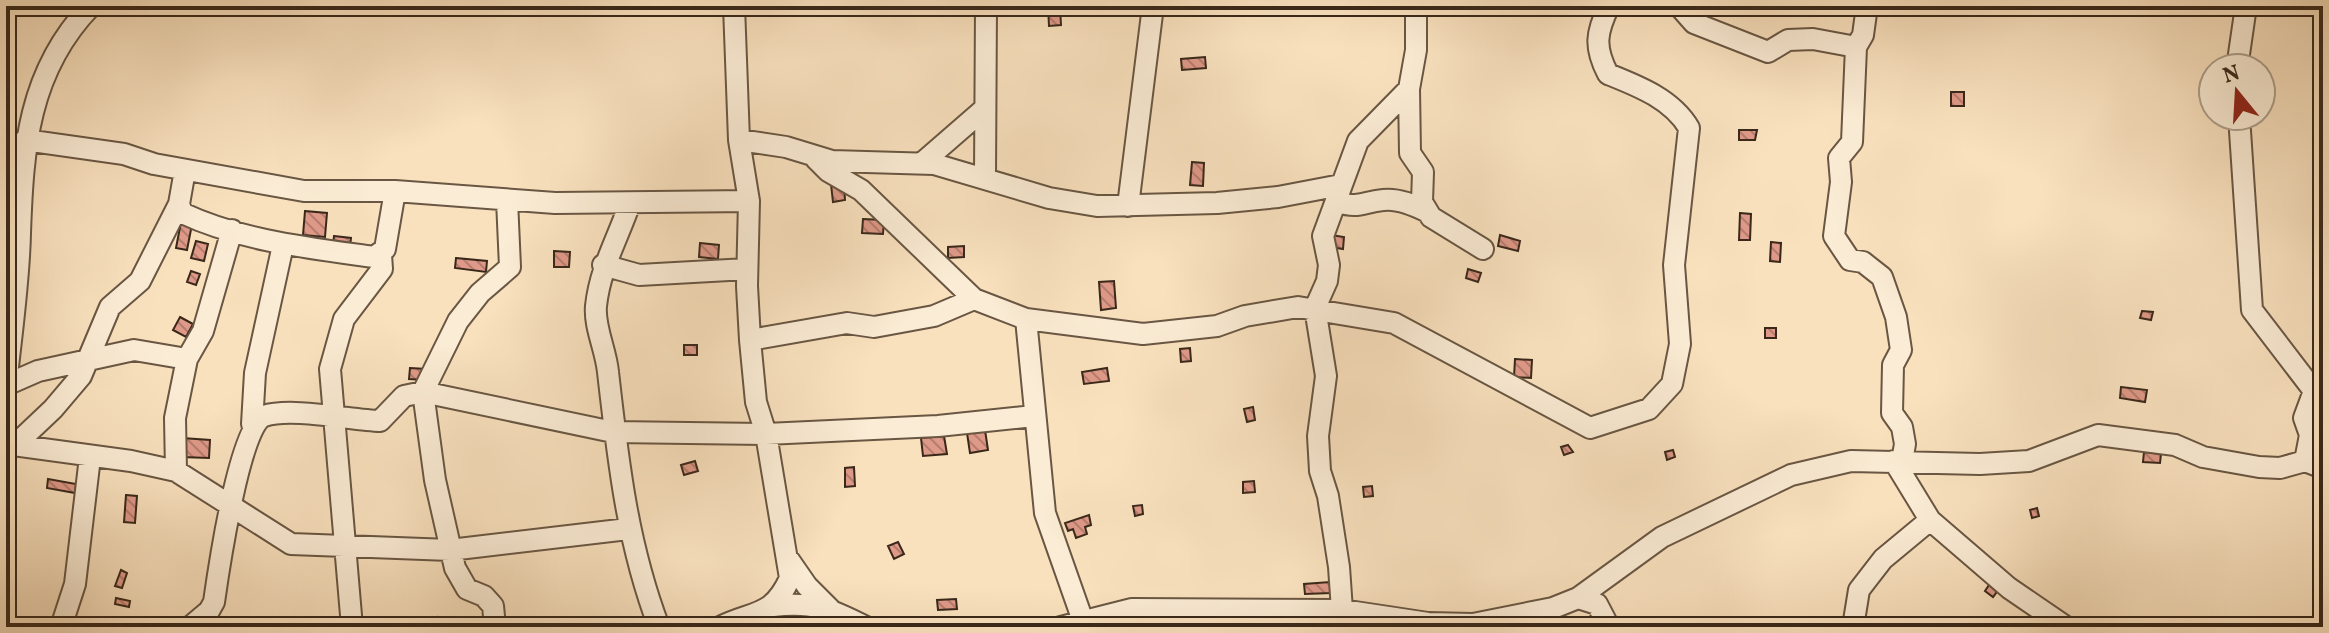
<svg xmlns="http://www.w3.org/2000/svg" width="2329" height="633" font-family="Vollkorn,serif">
	<defs>
		<pattern id="building-back-hatch" width="6" height="6" patternUnits="userSpaceOnUse" patternTransform="scale(2)"><rect width="6" height="6" fill="#df9988"/><path d="M-1 5l2 2M0 0l6 6M5-1l2 2" fill="none" stroke="#b67d6e"/></pattern>
	</defs>
	<rect width="100%" height="100%" fill="#f9e1be"/>
	<filter id="stains"><feTurbulence type="fractalNoise" baseFrequency=".0025" numOctaves="4"/><feColorMatrix values="0 0 0 0 .2 0 0 0 0 .09 0 0 0 0 .02 0 0 0 .5 -.17"/></filter>
	<radialGradient id="worn" r=".72"><stop offset=".6" stop-color="#630" stop-opacity="0"/><stop offset="1" stop-color="#630" stop-opacity=".3"/></radialGradient>
	<path fill="url(#building-back-hatch)" stroke="#39281a" stroke-width="2" d="M 1048,6 L 1060,6 L 1061,25 L 1049,26 Z
		M 1205,57 L 1206,68 L 1182,70 L 1181,59 Z
		M 1951,92 L 1964,92 L 1964,106 L 1951,106 Z
		M 1739,130 L 1757,130 L 1755,140 L 1739,140 Z
		M 1192,162 L 1204,163 L 1203,186 L 1190,185 Z
		M 844,183 L 845,200 L 833,202 L 831,184 Z
		M 305,211 L 327,213 L 325,237 L 303,235 Z
		M 1740,213 L 1751,214 L 1750,240 L 1739,240 Z
		M 182,217 L 193,219 L 187,250 L 176,248 Z
		M 863,219 L 884,220 L 883,234 L 862,233 Z
		M 1331,235 L 1344,237 L 1343,249 L 1330,247 Z
		M 1500,235 L 1520,241 L 1518,251 L 1498,246 Z
		M 334,236 L 351,238 L 350,246 L 333,244 Z
		M 196,241 L 208,244 L 204,261 L 191,258 Z
		M 1771,242 L 1781,243 L 1780,262 L 1770,261 Z
		M 700,243 L 719,245 L 718,259 L 699,257 Z
		M 964,246 L 964,257 L 948,258 L 948,247 Z
		M 554,251 L 570,252 L 569,267 L 554,267 Z
		M 456,258 L 487,261 L 486,272 L 455,268 Z
		M 1468,269 L 1481,273 L 1478,282 L 1466,278 Z
		M 191,271 L 200,274 L 196,285 L 187,282 Z
		M 1114,281 L 1116,308 L 1101,310 L 1099,282 Z
		M 2142,311 L 2153,312 L 2151,320 L 2140,318 Z
		M 180,317 L 193,324 L 186,337 L 173,330 Z
		M 1765,328 L 1776,328 L 1776,338 L 1765,338 Z
		M 684,345 L 697,345 L 697,355 L 684,355 Z
		M 1190,348 L 1191,361 L 1181,362 L 1180,349 Z
		M 1515,359 L 1532,360 L 1531,378 L 1514,377 Z
		M 410,368 L 426,369 L 425,380 L 409,379 Z
		M 1107,368 L 1109,381 L 1084,384 L 1082,372 Z
		M 2121,387 L 2147,390 L 2145,402 L 2120,398 Z
		M 1253,407 L 1255,420 L 1247,422 L 1244,409 Z
		M 985,430 L 988,450 L 970,453 L 967,433 Z
		M 944,436 L 947,454 L 923,456 L 921,438 Z
		M 182,438 L 210,440 L 209,458 L 181,457 Z
		M 1568,445 L 1573,452 L 1564,455 L 1561,447 Z
		M 1673,450 L 1675,457 L 1667,460 L 1665,452 Z
		M 2144,452 L 2161,454 L 2160,463 L 2143,462 Z
		M 695,461 L 698,471 L 684,475 L 681,465 Z
		M 854,467 L 855,486 L 845,487 L 845,468 Z
		M 48,479 L 76,484 L 75,493 L 47,488 Z
		M 1254,481 L 1255,492 L 1243,493 L 1243,482 Z
		M 1372,486 L 1373,496 L 1364,497 L 1363,487 Z
		M 126,495 L 137,496 L 135,523 L 124,522 Z
		M 1142,505 L 1143,514 L 1135,516 L 1133,506 Z
		M 2037,508 L 2039,516 L 2032,518 L 2030,510 Z
		M 1089,515 L 1091,525 L 1085,527 L 1087,534 L 1076,538 L 1073,529 L 1068,531 L 1065,523 Z
		M 898,542 L 904,554 L 894,559 L 888,546 Z
		M 2318,547 L 2323,548 L 2323,565 L 2314,563 Z
		M 121,570 L 127,573 L 122,588 L 115,586 Z
		M 1993,579 L 2002,585 L 1993,597 L 1985,591 Z
		M 1330,582 L 1331,593 L 1305,594 L 1304,584 Z
		M 116,598 L 130,601 L 129,607 L 115,604 Z
		M 956,599 L 957,609 L 938,610 L 937,600 Z
		M 437,617 L 440,627 L 419,627 L 417,622 Z
		M 2293,620 L 2307,625 L 2306,627 L 2291,627 Z"/>
	<g fill="none" stroke-linecap="round" stroke-linejoin="round">
		<g stroke="#695643" stroke-width="24">
			<path id="minor" d="M 1679,6 L 1694,23 L 1768,52 L 1788,40 L 1813,39 L 1856,47
				M 1867,6 L 1863,35 L 1856,47 L 1852,142 L 1839,158 L 1841,182 L 1834,236 L 1850,260 L 1863,262 L 1882,277 L 1896,317 L 1901,350 L 1893,365 L 1892,413 L 1902,427 L 1905,444 L 1902,461
				M 2237,68 L 2246,6
				M 1409,89 L 1410,153 L 1423,172 L 1422,202 L 1431,217 L 1483,249
				M 2239,116 L 2252,310 L 2314,391 L 2304,418 L 2310,435 L 2305,461
				M 25,140 L 124,154 L 154,164 L 304,191 L 395,191 L 555,203 L 749,201
				M 739,140 L 786,147 L 832,161 L 934,164 L 1049,198 L 1097,206 L 1217,203 L 1278,197 L 1341,185
				M 816,159 L 828,171 L 861,190 L 974,299 L 1026,319 L 1143,334 L 1217,326 L 1245,316 L 1298,307 L 1394,323 L 1590,428 L 1649,409 L 1672,384 L 1680,344 L 1674,265 L 1689,128 C 1672,99 1638,86 1608,74 C 1594,47 1596,33 1609,6
				M 922,163 L 983,110
				M 185,170 L 179,204 L 182,213 C 242,241 309,248 374,257 L 385,249 L 395,191
				M 985,176 L 986,6
				M 1337,202 C 1360,209 1362,202 1383,200 C 1398,198 1414,205 1428,212
				M 630,203 C 618,238 600,268 596,306 C 594,327 606,350 608,372 C 618,460 627,543 659,627
				M 1128,206 L 1153,6
				M 603,265 L 639,275 L 747,269
				M 1026,319 L 1045,513 L 1083,621
				M 750,340 L 847,323 L 874,327 L 934,316 L 974,299
				M 6,385 L 38,371 L 134,350 L 187,359
				M 6,386 C 11,335 19,284 20,233 C 23,149 28,71 91,6
				M 252,424 L 255,373 L 283,245
				M 6,444 L 131,461 L 176,471 L 291,544 L 450,550 L 628,529
				M 16,444 L 53,409 L 81,376 L 110,307 L 140,281 L 179,204
				M 1894,461 L 1930,520 L 2009,588 L 2066,627
				M 176,471 L 175,418 L 187,359 L 203,331 L 232,230
				M 789,560 L 807,586 L 830,609
				M 1578,598 L 1597,604 L 1609,627
				M 773,606 C 813,601 831,609 866,627
				M 1342,610 L 1339,567 L 1328,496 L 1320,471 L 1318,436 L 1326,376 L 1315,308 L 1327,281 L 1329,265 L 1323,236 L 1358,141 L 1409,89 L 1416,50 L 1416,6
				M 61,627 L 75,584 L 90,457
				M 190,627 L 209,611 L 214,602 C 218,574 240,423 264,416 C 291,407 351,420 380,421 L 404,396 L 423,392 L 613,432 L 766,434 L 938,426 L 1034,416
				M 352,627 L 330,369 L 344,319 L 382,269 L 381,255
				M 495,627 L 493,606 L 484,596 L 467,589 L 455,568 L 435,480 L 423,392 L 458,321 L 480,293 L 510,267 L 507,200
				M 720,627 C 754,610 772,618 790,578 L 766,434 L 756,402 L 750,340 L 747,286 L 749,201 L 739,140 L 734,6
				M 1061,627 L 1132,609 L 1342,610 L 1428,623 L 1473,624 L 1553,608 L 1578,598 L 1662,537 L 1791,475 L 1851,461 L 1980,464 L 2029,461 L 2098,435 L 2175,445 L 2203,457 L 2259,467 L 2280,468 L 2305,461 L 2323,468
				M 1853,627 L 1859,590 L 1883,559 L 1930,520"/>
		</g>
		<use href="#minor" stroke="#fbecd5" stroke-width="20"/>
	</g>
	<rect width="2329" height="633" fill="none" stroke="#f9e1be" stroke-width="32"/>
	<rect x="8" y="8" width="2313" height="617" fill="none" stroke="#39281a" stroke-width="4"/>
	<rect x="16" y="16" width="2297" height="601" fill="none" stroke="#39281a" stroke-width="2"/>
	<g transform="translate(2237 92) rotate(342)"><circle r="38" fill="#fbecd5" stroke="#ad9e8a" stroke-width="2"/>
	<path d="M0-6L14 30L0 20L-14 30Z" fill="#8f2418"/>
	<text y="-12" font-size="22" font-weight="bold" text-anchor="middle" fill="#39281a">N</text>
	</g>
	<rect width="100%" height="100%" filter="url(#stains)"/>
	<rect width="100%" height="100%" fill="url(#worn)"/>
</svg>
